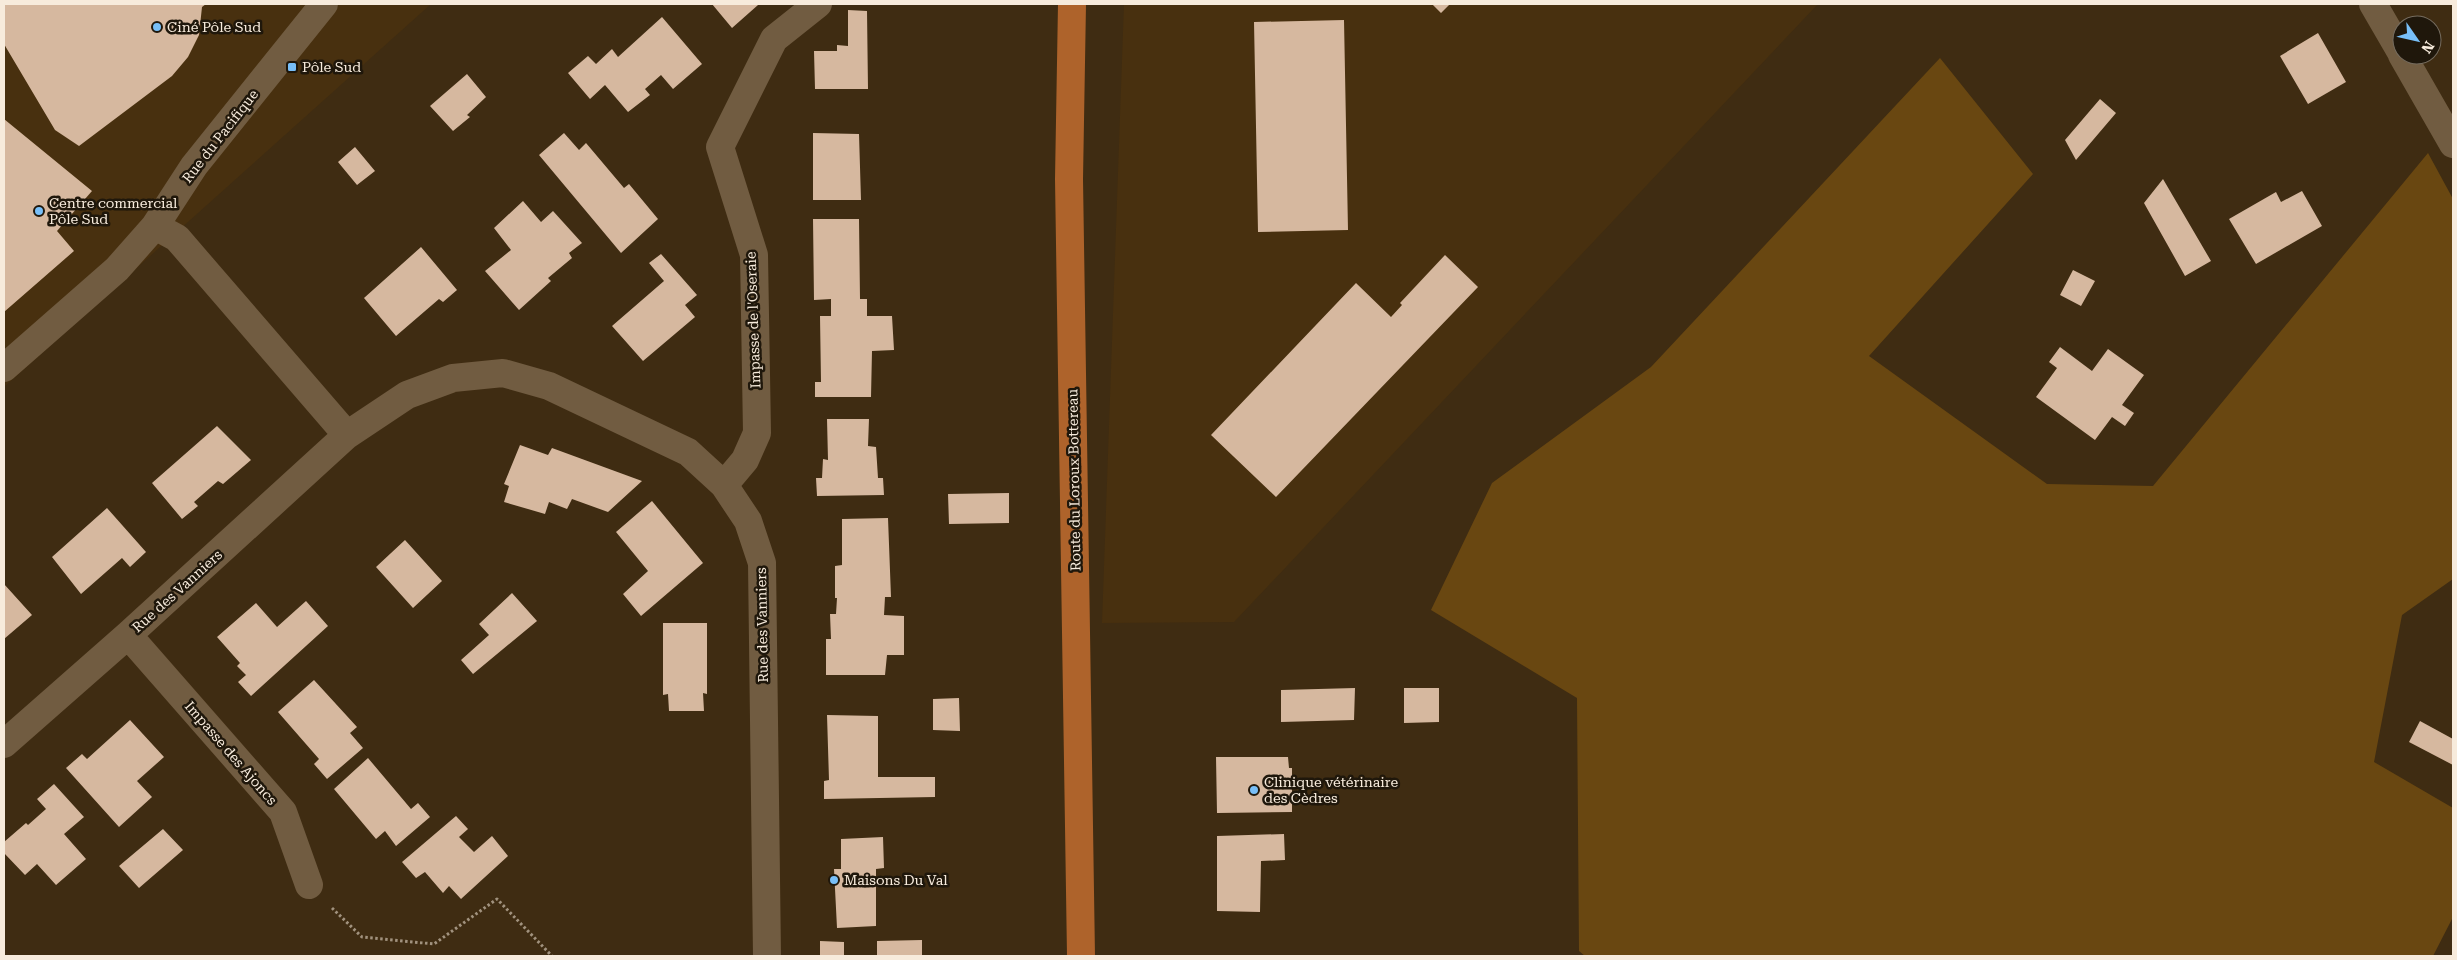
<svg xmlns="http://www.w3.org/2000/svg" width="2457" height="960" font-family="'Roboto Serif',serif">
	<rect width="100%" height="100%" fill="#3f2c12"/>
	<path fill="#48300f" d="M 4,4 L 431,4 L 4,387 Z
		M 1124,4 L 1818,4 L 1234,622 L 1102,623 Z"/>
	<path fill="#694711" d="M 1940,58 L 2033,174 L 1869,356 L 2047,484 L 2153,486 L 2428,153 L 2453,199 L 2453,579 L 2402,615 L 2374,762 L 2453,808 L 2453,917 L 2433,956 L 1585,956 L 1579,951 L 1577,698 L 1431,610 L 1492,483 L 1651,367 Z"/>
	<path fill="#d6b89f" d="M 4,4 L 206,4 L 202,7 L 199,35 L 188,57 L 172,76 L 79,146 L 55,130 L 4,44 Z
		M 712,4 L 757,4 L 758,5 L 732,28 Z
		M 1432,4 L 1450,4 L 1441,13 Z
		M 848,10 L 867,11 L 868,89 L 815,89 L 814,51 L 837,51 L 837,45 L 848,46 Z
		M 662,17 L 702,64 L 673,89 L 661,75 L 645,89 L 650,95 L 628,112 L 605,85 L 590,99 L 568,73 L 588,56 L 596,64 L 612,49 L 618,57 Z
		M 1344,20 L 1348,230 L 1258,232 L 1254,22 Z
		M 2318,33 L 2346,82 L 2308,104 L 2280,56 Z
		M 467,74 L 486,97 L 467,115 L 470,117 L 453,131 L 430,106 Z
		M 2100,99 L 2116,113 L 2076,160 L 2065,140 Z
		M 4,119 L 92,191 L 57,231 L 74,251 L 4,312 Z
		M 564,133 L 579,150 L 586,143 L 624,188 L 629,184 L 658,219 L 621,253 L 539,155 Z
		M 813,133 L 859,134 L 861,200 L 813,200 Z
		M 355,147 L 375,171 L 357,185 L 338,162 Z
		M 2163,179 L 2211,261 L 2185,276 L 2144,203 Z
		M 2302,191 L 2322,226 L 2256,264 L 2229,219 L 2276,192 L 2281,202 Z
		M 523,201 L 541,222 L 553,211 L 582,243 L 569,253 L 572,258 L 548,278 L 551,281 L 519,310 L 485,271 L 511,250 L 494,228 Z
		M 813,219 L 859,219 L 860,299 L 867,299 L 867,316 L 892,316 L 894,350 L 872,351 L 871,397 L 815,397 L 815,382 L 821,382 L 820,316 L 831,316 L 831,299 L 814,300 Z
		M 421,247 L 457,290 L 443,302 L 439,299 L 396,336 L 364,298 Z
		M 661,254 L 697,295 L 685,305 L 695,317 L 643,361 L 612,326 L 664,281 L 649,263 Z
		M 1445,255 L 1478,287 L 1276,497 L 1211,435 L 1356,283 L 1391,317 L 1402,305 L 1400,303 Z
		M 2073,270 L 2095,281 L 2081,306 L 2060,295 Z
		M 2060,347 L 2092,371 L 2108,349 L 2144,375 L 2122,405 L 2134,413 L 2125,426 L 2112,417 L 2095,440 L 2036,397 L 2057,368 L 2049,362 Z
		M 827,419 L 869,419 L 868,446 L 876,447 L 878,478 L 883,478 L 884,495 L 817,496 L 816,478 L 822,478 L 823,459 L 828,460 Z
		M 217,426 L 251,460 L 223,484 L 218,481 L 194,502 L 198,506 L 182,519 L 152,483 Z
		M 520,445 L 548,455 L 552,448 L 642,481 L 608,512 L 572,499 L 567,509 L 549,502 L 545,514 L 504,502 L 509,486 L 504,484 Z
		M 1009,493 L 1009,523 L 949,524 L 948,494 Z
		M 652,501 L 703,563 L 641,616 L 623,594 L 648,571 L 616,532 Z
		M 107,508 L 146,552 L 130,567 L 122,558 L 81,594 L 52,557 Z
		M 888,518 L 891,597 L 885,597 L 884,615 L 904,616 L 904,655 L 887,655 L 885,675 L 826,675 L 826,639 L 831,639 L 830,614 L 836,614 L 837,598 L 835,598 L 835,566 L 842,565 L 842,519 Z
		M 405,540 L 442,581 L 413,608 L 376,567 Z
		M 4,584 L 32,615 L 4,639 Z
		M 512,593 L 537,621 L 473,674 L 461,660 L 489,635 L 479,624 Z
		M 306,601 L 328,626 L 251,696 L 238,682 L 246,675 L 237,666 L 240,663 L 217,637 L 256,603 L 277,627 Z
		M 663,623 L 707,623 L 707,694 L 703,693 L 704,711 L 669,711 L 668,694 L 663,695 Z
		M 314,680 L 357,727 L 350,733 L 363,748 L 327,779 L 314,764 L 319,759 L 278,712 Z
		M 1355,688 L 1354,720 L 1281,722 L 1281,690 Z
		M 1404,688 L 1439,688 L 1439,722 L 1404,723 Z
		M 959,698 L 960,731 L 933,730 L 933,699 Z
		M 827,715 L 878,716 L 878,777 L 935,777 L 935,797 L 824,799 L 824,781 L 829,780 Z
		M 130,720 L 164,757 L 137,781 L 152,797 L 119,827 L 66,768 L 82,754 L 87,759 Z
		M 2420,721 L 2453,739 L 2453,765 L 2409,742 Z
		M 1216,757 L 1288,757 L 1289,768 L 1292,768 L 1292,812 L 1217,813 Z
		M 368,758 L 411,809 L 418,803 L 430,817 L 396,846 L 385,831 L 376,839 L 334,789 Z
		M 54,784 L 84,817 L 64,834 L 86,859 L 56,885 L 37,864 L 25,875 L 4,853 L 4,842 L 26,823 L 28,825 L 46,809 L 37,799 Z
		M 456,816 L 468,829 L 459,837 L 474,852 L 492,836 L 508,856 L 461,899 L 449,886 L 443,893 L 425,872 L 416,878 L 402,862 Z
		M 163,829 L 183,850 L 139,888 L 119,866 Z
		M 1284,834 L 1285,860 L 1261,861 L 1260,912 L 1217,911 L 1217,836 Z
		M 883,837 L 884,868 L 876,869 L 876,926 L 837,928 L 834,869 L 841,869 L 841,839 Z
		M 922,940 L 922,956 L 877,956 L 877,941 Z
		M 820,941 L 844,942 L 844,956 L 820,956 Z"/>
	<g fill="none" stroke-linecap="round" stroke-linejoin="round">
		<path stroke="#a1927e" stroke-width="3" stroke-dasharray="2.5 2.5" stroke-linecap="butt" d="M 332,908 L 362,937 L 434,944 L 497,899 L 552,956"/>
		<path stroke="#715c41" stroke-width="28" d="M 2373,4 L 2402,54
			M 2402,55 L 2453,144
			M 155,226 L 177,238 L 347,435
			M 4,368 L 117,269 L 155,226 L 194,166 L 324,4
			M 724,485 L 745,460 L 757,433 L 754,255 L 720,147 L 774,39 L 818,4
			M 128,635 L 283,812 L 309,885
			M 4,744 L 128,635 L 347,435 L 407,395 L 453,378 L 503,373 L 549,386 L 688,452 L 724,485 L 748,521 L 762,563 L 767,956"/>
		<path stroke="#ae632b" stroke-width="28" d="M 1072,4 L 1069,179 L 1081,956"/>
	</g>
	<g fill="#78bff8" stroke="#1f170b" stroke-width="2">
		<circle cx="157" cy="27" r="5"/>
		<rect x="287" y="62" width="10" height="10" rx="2.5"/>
		<circle cx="39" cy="211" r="5"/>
		<circle cx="1254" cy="790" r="5"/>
		<circle cx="834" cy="880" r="5"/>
	</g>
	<g text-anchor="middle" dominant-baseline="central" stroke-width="5" stroke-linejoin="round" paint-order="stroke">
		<g font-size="14" fill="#f7ebdc" stroke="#1f170b" text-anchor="start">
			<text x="167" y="27">Ciné Pôle Sud</text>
			<text x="302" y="67">Pôle Sud</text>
			<text x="49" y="203">Centre commercial<tspan x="49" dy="16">Pôle Sud</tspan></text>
			<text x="1264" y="782">Clinique vétérinaire<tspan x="1264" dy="16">des Cèdres</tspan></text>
			<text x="844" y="880">Maisons Du Val</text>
		</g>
		<g font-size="14" fill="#f7ebdc" stroke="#1f170b">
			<text transform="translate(220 136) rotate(-52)">Rue du Pacifique</text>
			<text transform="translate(753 320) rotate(-92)">Impasse de l'Oseraie</text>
			<text transform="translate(1074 480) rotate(-91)">Route du Loroux Bottereau</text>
			<text transform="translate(177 591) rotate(-42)">Rue des Vanniers</text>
			<text transform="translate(762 625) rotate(-91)">Rue des Vanniers</text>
			<text transform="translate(231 753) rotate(49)">Impasse des Ajoncs</text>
		</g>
	</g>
	<rect width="2457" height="960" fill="none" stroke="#f7ebdc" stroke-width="10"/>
	<g transform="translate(2417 40) rotate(124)"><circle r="24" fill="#1f170b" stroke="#756c5f"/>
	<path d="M0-4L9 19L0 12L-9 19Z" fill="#78bff8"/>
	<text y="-8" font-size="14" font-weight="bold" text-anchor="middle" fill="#f7ebdc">N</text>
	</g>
</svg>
